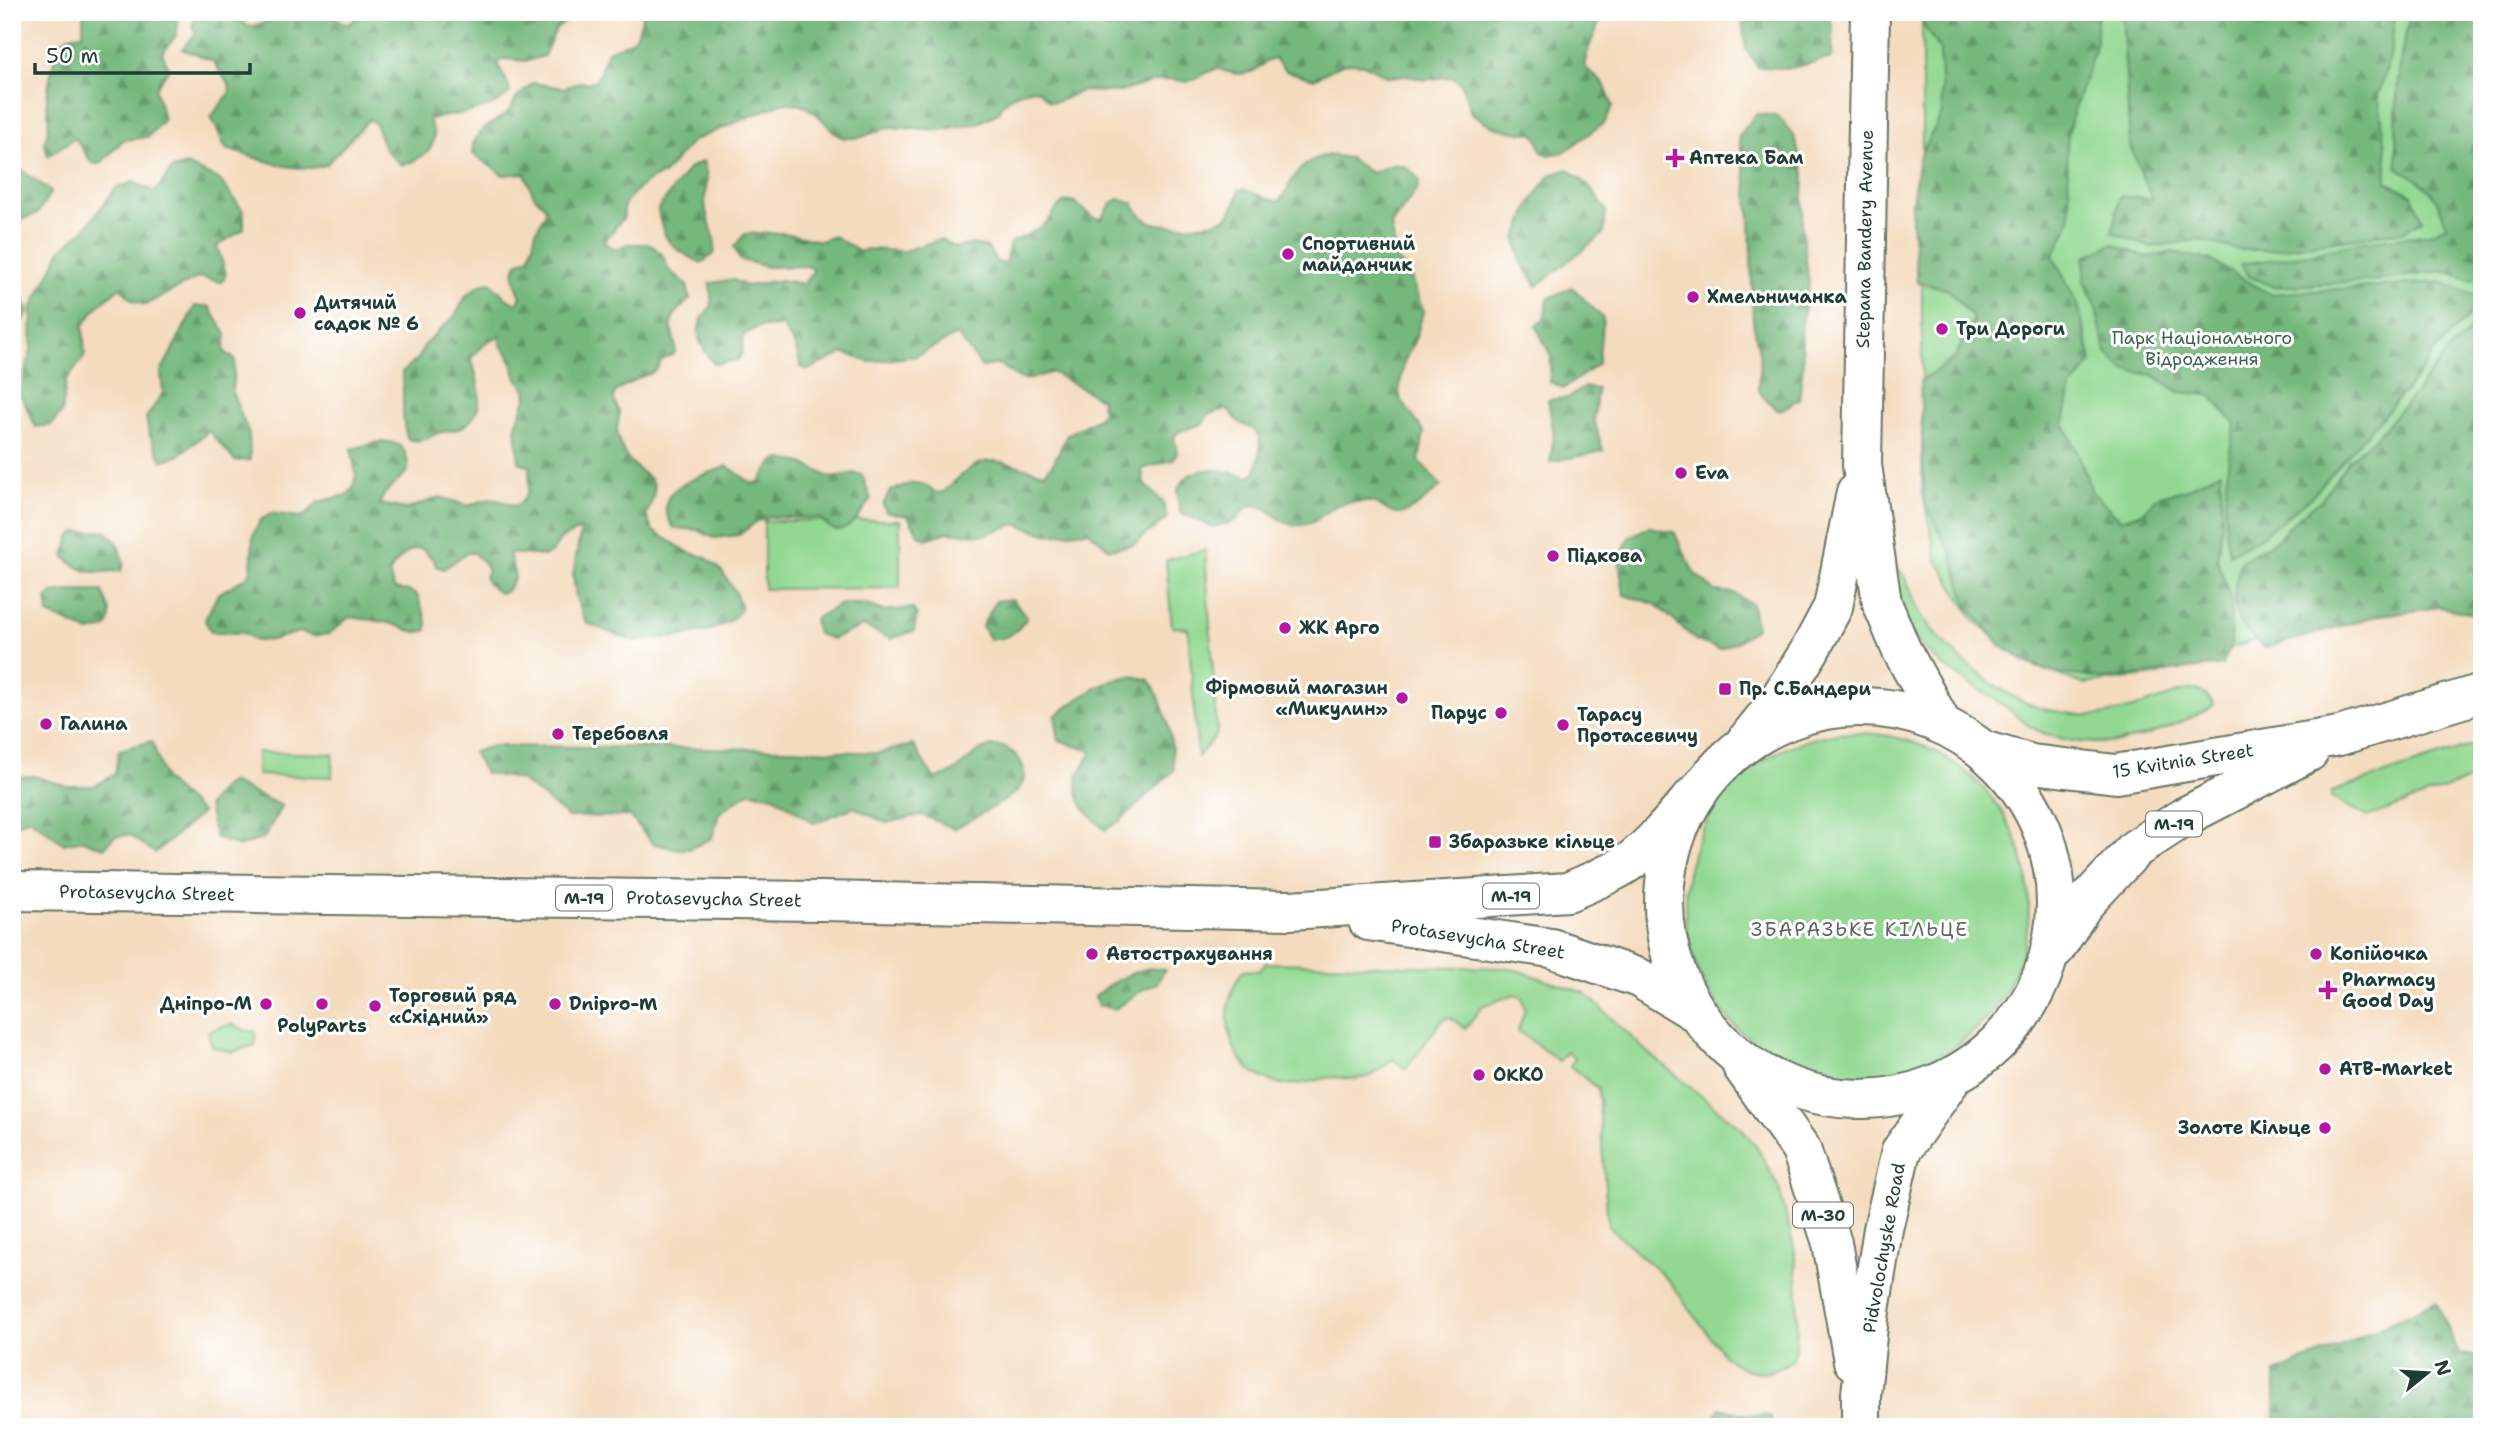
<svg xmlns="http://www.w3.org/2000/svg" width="2494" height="1439" font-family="'Shantell Sans',sans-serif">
	<defs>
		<pattern id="forest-firs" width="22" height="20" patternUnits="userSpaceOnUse" patternTransform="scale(1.75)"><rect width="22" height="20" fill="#75b87c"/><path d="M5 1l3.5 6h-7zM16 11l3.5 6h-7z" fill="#5f9766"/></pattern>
	</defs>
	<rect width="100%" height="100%" fill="#fff"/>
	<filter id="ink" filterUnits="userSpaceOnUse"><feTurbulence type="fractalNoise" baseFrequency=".0143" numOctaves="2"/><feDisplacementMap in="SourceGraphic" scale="14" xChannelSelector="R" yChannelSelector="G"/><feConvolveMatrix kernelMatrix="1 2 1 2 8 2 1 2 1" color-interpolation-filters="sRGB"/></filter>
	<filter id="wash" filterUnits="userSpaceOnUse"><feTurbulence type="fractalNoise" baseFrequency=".00686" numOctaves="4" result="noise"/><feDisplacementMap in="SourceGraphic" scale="28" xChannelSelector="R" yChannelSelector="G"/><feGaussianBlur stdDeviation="1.57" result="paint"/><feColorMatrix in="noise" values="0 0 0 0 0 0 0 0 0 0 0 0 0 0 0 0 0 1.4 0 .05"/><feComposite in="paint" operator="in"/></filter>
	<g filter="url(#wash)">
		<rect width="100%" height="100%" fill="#f4dbbe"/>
		<path fill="#92d892" stroke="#588a63" stroke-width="2" d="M 1922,12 L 2482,12 L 2482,601 L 2315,624 L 2233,647 L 2159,675 L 2083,684 L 2024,662 L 1974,620 L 1937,560 L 1922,491 Z
			M 900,520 L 900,588 L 764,589 L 764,521 Z
			M 1205,550 L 1217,734 L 1198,757 L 1188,628 L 1172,627 L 1166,560 Z
			M 1893,568 L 1897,568 C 1911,580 1911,599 1921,615 C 1945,650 1996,693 2037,707 C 2048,711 2062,712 2074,714 C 2104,720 2139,706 2167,697 C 2175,694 2185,689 2193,690 C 2203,690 2209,698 2214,705 L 2207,710 C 2176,724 2142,742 2106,743 C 2085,743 2058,740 2038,731 C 2023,724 2013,711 2000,703 C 1964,679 1924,661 1905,620 C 1898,605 1896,584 1893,568 Z
			M1685 905a172 172 0 1 1 344 0a172 172 0 1 1-344 0Z
			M 2482,742 L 2482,776 L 2367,817 L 2331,797 L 2331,792 Z
			M 257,752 L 333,754 L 332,777 L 257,775 Z
			M 1266,963 L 1510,968 L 1585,993 L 1646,1051 L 1742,1129 L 1758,1149 L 1779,1188 L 1794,1247 L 1798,1293 L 1796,1344 L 1793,1359 C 1771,1378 1748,1375 1726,1358 L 1669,1281 L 1608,1226 L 1598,1089 L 1570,1066 L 1575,1059 L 1567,1052 L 1559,1061 L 1518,1031 L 1525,1009 L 1522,998 L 1515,994 L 1482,1006 L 1465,1029 L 1450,1017 L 1442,1020 L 1406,1069 L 1393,1059 C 1379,1071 1371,1079 1351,1079 C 1346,1079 1340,1077 1335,1077 C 1317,1078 1300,1087 1282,1084 C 1227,1075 1214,1011 1243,970 L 1259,971 Z
			M 232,1024 L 246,1031 L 255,1031 L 255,1045 L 233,1052 L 212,1047 L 208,1031 Z"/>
		<path fill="url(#forest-firs)" stroke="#4a7a58" stroke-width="2" d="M 83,12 L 179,12 L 177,34 L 162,53 L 169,69 L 155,89 L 164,119 L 148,137 L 123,140 L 100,164 L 92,163 L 75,138 L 48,156 L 44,142 C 52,124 47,118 47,99 C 48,86 54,51 62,41 C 67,35 76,35 83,34 Z
			M 197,12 L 230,12 L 249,27 C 273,21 303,5 327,13 C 334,15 341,21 347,25 L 358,17 L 391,12 L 423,12 L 441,21 L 456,12 L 503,18 L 506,12 L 579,12 L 556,29 L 544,56 L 527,61 L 503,59 L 497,63 L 508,84 L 510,92 C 497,111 451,115 429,119 C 430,124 434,131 434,136 C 435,151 415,162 402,165 L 386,151 L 375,123 L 369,119 L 326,165 C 295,175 256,157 226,149 L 211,117 L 229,94 L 230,87 L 213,61 L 182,49 L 196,33 L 192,27 Z
			M 643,12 L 1602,12 C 1599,30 1584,51 1585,67 L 1604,84 L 1613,106 L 1605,122 L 1564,152 L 1549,155 L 1542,152 L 1537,138 L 1533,133 L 1514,132 L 1492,126 L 1471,113 L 1462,85 L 1456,78 L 1445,77 L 1424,80 L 1407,75 L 1388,77 L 1364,64 L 1353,63 L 1342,64 L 1314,79 L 1286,71 L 1275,59 C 1266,60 1262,65 1255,70 C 1242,77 1229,73 1217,68 L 1187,82 L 1171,79 L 1151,82 L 1120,92 L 1081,91 L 1059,101 L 1050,102 L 1038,90 L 1030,89 L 1013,95 L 1001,106 L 998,113 L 978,123 L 939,130 L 890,127 L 859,138 L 844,138 L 837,135 C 821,118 807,100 782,103 L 692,141 L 663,175 C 653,175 628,195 624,206 C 623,210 624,213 624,217 L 604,242 L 615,249 L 628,244 L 650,244 L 662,254 L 669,270 L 687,285 L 690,299 C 684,305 676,311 673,318 C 667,328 678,341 675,353 L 661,361 C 656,376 646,373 635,380 C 628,383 622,388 615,392 C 612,402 617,404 619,413 C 620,418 617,424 617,430 C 617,437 622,450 626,456 C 644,483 667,472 646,515 L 652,530 L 690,553 L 705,557 L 720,569 L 735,591 L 741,609 C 722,638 670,636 638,641 L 630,640 L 586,623 L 576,598 L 573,575 L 581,529 L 562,538 L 552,552 L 545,556 L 509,553 L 515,577 L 507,591 L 499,593 L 487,583 L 485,577 L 488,571 L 485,564 L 474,553 L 466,553 L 444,569 L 437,567 L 433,559 L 421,548 C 406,549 396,561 389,574 L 394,589 L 409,591 L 417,595 L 427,622 L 427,630 C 412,636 403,626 389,623 C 376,620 362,619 349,617 L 329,634 L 314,636 L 299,632 L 272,640 L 256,641 L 244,633 L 211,632 L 205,620 L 218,594 L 248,576 L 251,570 L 253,535 L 260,521 L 270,513 L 300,517 L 307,514 L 318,502 L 347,495 L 353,489 L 356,474 L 351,449 C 377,442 409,430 408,471 L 385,493 L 379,504 L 407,509 L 440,497 L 469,506 C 490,496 494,498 515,506 C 531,499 530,481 529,466 L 519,462 L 516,425 L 527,397 L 526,390 L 517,378 L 509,356 L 500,344 L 500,335 L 487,342 L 471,358 C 479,382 489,414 460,428 C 454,431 445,431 438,433 C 428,438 418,444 407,438 C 400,417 405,394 402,372 L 418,359 L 425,344 L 455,316 L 466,296 L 478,286 L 490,282 L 506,298 L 516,304 L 521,297 C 516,285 511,275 517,263 L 530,257 L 536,231 L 547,210 C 544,203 539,202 535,197 C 530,190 528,181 525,173 L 503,175 L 473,154 C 469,131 493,125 507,113 C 512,109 513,103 516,99 C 521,93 527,88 533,83 L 565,88 L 580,82 L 587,83 L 594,81 L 599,76 L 607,51 C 633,41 638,41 643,12 Z
			M 1741,12 L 1827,12 L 1833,29 L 1832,58 L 1791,68 L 1758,67 L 1746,50 Z
			M 1923,12 L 2096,12 C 2103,45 2079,89 2071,121 C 2062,154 2071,184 2070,217 C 2069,229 2059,245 2053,256 L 2078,305 L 2092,362 L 2071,388 L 2064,423 L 2077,451 L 2092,492 L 2121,520 L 2142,513 L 2160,495 L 2182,491 L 2221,471 L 2222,524 L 2217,559 L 2231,600 L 2231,647 L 2222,665 L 2105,679 L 2048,672 L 2002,647 L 1967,605 L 1952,555 L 1925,503 L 1920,381 L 1955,358 L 1973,318 L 1949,290 L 1917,282 L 1911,208 L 1919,158 L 1942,113 L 1940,51 L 1923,24 Z
			M 2122,12 L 2395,12 L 2390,58 L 2378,96 L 2386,145 L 2387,182 L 2412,195 L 2422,220 L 2405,231 L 2271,250 L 2240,250 L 2199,240 L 2149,247 L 2112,232 L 2120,196 L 2152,199 L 2130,146 Z
			M 2412,12 L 2482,12 L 2482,277 L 2471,280 L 2444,271 L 2378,280 L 2274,287 L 2249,276 L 2240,264 L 2315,253 L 2354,243 L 2431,234 L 2446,226 C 2436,190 2428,186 2397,167 C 2395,116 2395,62 2412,12 Z
			M 1756,114 L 1778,116 L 1794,136 L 1804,173 L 1802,227 L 1809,284 L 1801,327 L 1803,365 L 1799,399 L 1779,411 L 1765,399 L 1758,389 L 1760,358 L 1753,322 L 1750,222 L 1746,180 L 1739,136 Z
			M 12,116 L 21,138 L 15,159 L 17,167 L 51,191 L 38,213 L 12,223 Z
			M 1329,155 L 1349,158 L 1371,173 C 1394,164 1402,157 1419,180 L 1418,188 L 1391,225 L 1397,260 L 1409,272 L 1423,311 L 1417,335 L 1404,362 L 1399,392 L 1401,400 L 1424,432 L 1419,461 L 1441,486 C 1432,494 1411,515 1396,514 C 1388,513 1381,504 1372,502 C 1363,501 1343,502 1335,506 C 1321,513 1318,525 1297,525 C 1280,526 1272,506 1254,505 C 1244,505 1242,516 1234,521 C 1229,524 1220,525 1213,527 L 1180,513 L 1177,491 C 1190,460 1224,470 1249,477 L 1255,472 C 1259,461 1265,437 1253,429 C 1249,427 1245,426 1242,424 C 1225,412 1237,405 1209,414 L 1203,424 L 1180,431 L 1174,436 L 1177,453 L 1173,460 L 1142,469 L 1144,484 L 1163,502 L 1167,518 L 1133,545 L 1109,549 L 1089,531 L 1049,535 L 1016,524 L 983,535 L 948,532 L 926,539 L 919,535 L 908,516 L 886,512 L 883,505 L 890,491 C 911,484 918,477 936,493 L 944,492 C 986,448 991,460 1045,473 L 1054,462 L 1067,435 L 1098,418 L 1102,413 L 1101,399 L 1052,372 C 1022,382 1025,384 1000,364 L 982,367 L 957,335 L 916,356 L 869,362 L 844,353 L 808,370 L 801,367 L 795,346 L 782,326 L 758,327 L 743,335 L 742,353 L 738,360 L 714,364 C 698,341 690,328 712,306 L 710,283 L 733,280 L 747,286 L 781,280 L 803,284 L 814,270 L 807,266 L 768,267 L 740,260 L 734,247 L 745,234 L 784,233 L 820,241 L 834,236 L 860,252 L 867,249 L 904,251 L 941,239 L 956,248 L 972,244 L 987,247 L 997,262 L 1005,264 L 1010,243 C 1021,237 1038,231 1047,222 C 1056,213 1057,201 1073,201 L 1093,217 L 1101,219 L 1112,203 L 1119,199 L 1133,203 C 1137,209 1140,217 1147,220 C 1161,229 1217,227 1229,215 C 1234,209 1237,197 1240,189 C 1254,190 1265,202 1280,201 C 1293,179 1301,159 1329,155 Z
			M 703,161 C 712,184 702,191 706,211 C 709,225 718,240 714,254 L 701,263 C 672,248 663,243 658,209 L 689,168 Z
			M 186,165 L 220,180 L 244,212 L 244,229 L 217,246 L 226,274 L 222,282 L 199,277 L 145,305 L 132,300 L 120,287 L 97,307 L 83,326 L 85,356 L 66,381 L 62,412 L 51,425 L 36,427 L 20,394 L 31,351 L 32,308 L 62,248 L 84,230 L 116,188 L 133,182 L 155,192 L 172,169 Z
			M 1568,169 L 1587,184 L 1606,210 L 1604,233 L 1537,286 L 1521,262 L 1516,239 L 1530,204 L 1550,175 Z
			M 2113,244 L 2146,257 L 2173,252 L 2210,260 L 2270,294 L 2441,282 L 2478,297 L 2470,314 L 2435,351 L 2415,380 L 2309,499 L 2259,538 L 2229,554 C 2222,512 2226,465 2235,424 L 2210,395 L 2179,392 L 2153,375 L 2125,370 L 2106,352 L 2095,304 L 2084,281 L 2085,256 Z
			M 14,287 L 29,309 L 24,320 L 12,326 Z
			M 1572,287 L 1603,318 L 1598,364 L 1564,388 L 1550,382 L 1551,356 L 1536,326 L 1544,320 L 1548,299 Z
			M 195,306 L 209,306 L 226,334 L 224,351 L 235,360 L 232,392 L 249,434 L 250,460 L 235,461 L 209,431 L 179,455 L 162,461 L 149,433 L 146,418 L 163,393 L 161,372 Z
			M 2482,320 L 2482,616 L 2440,607 L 2379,615 L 2265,648 C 2229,619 2231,605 2240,562 L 2278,539 L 2297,518 L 2320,501 L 2349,460 L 2377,436 L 2416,392 L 2448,351 Z
			M 1584,387 L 1597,389 L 1594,420 L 1603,451 L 1550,462 L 1554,435 L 1548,400 L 1568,398 Z
			M 781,459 L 803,463 L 831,478 L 855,473 L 862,475 L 871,499 C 863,510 849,535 833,529 C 828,527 823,521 820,518 L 770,517 L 757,521 L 739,535 L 714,538 L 698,530 L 674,528 C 645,488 699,478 727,466 L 753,484 L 760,481 L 774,461 Z
			M 1649,527 L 1674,532 L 1694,573 L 1715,591 L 1734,593 L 1752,604 L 1756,628 L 1738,641 L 1719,649 L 1697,641 L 1655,604 L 1624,595 L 1619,561 L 1629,537 Z
			M 105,531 L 117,542 L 124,564 L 121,571 C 95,572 83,576 64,556 L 70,537 L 76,532 Z
			M 68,591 L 102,591 C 107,604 115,615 106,628 L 90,632 L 48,614 L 47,598 L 53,593 Z
			M 1012,599 L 1027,617 C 1019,631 1006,641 989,639 L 982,626 L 996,601 Z
			M 841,604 L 864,604 L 884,611 L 912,608 L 917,615 L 914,631 L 891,639 L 863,626 L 832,639 L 817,634 L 814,619 Z
			M 1132,676 L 1150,680 C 1168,711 1171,735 1174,770 L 1121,820 L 1105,830 C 1089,815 1073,801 1078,777 C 1080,769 1088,760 1092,752 L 1059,740 L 1055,716 C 1079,699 1103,679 1132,676 Z
			M 152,741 L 165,780 L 202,813 L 155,853 L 130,835 L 115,836 L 104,848 L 83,840 L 64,844 L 29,818 L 12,827 L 12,777 L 34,776 L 66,786 L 94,786 L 115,774 L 119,750 Z
			M 913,745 L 934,778 C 961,777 972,746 996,746 C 1005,746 1013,751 1019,759 C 1026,768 1026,779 1019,789 C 1012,799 968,821 954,829 L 922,815 L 886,823 L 854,807 L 814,823 L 774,796 L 749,792 L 719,813 L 712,838 L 689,849 L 675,849 L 652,843 L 630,816 L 568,817 L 521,780 L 485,773 L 473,752 L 492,746 L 790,749 L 878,753 Z
			M 230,782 L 282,806 L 264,838 L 239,847 L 215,837 L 208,806 L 218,792 Z
			M 1150,968 L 1165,970 L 1156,984 L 1144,989 L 1115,1009 L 1098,1005 L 1095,996 C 1109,983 1133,971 1150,968 Z
			M 2436,1301 L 2459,1354 L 2482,1357 L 2482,1427 L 2275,1427 L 2275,1373 L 2345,1344 Z
			M 1720,1408 L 1742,1414 L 1770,1416 L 1773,1427 L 1708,1427 Z"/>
	</g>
	<g filter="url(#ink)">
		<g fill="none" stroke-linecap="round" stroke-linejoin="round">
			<g stroke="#6a7464" stroke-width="42">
				<path id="primary" d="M 1870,12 L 1862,465 L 1882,603 L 1901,649 L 1942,724
					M 1746,741 L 1778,701 L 1810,650 L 1833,607 L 1856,492"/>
			</g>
			<g stroke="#6a7464" stroke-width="42">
				<path id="trunk" d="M1664 903a196 196 0 1 1 392 0a196 196 0 1 1-392 0Z
					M 1986,751 L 2032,764 L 2116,774 L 2339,736 L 2482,693
					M 12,891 L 821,901 L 1290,910 L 1568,892 C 1590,882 1613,874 1632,860 C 1656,841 1676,816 1696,793
					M 1368,921 L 1551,948 L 1639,978 L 1695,1012
					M 2055,949 L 2083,905 L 2135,849 L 2184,817 L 2309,752
					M 1742,1066 L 1801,1149 L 1832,1243 L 1853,1361
					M 1861,1427 L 1861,1394 L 1869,1317 L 1883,1229 L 1901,1151 L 1953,1077"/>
			</g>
			<use href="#primary" stroke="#fff" stroke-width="38"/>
			<use href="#trunk" stroke="#fff" stroke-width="38"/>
		</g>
	</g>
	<g fill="#b5179e" stroke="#fff" stroke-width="2.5">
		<path d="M1671.5 147.5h7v7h7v7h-7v7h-7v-7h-7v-7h7z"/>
		<circle cx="1288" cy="254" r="7"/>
		<circle cx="1693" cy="297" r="7"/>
		<circle cx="300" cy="313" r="7"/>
		<circle cx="1942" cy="329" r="7"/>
		<circle cx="1681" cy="473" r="7"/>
		<circle cx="1553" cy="556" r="7"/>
		<circle cx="1285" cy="628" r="7"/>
		<rect x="1718" y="682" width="14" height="14" rx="3.5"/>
		<circle cx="1402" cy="698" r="7"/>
		<circle cx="1501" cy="713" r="7"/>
		<circle cx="46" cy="724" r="7"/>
		<circle cx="1563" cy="725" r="7"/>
		<circle cx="558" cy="734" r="7"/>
		<rect x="1428" y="835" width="14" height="14" rx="3.5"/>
		<circle cx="1092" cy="954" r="7"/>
		<circle cx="2316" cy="954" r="7"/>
		<path d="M2324.5 979.5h7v7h7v7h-7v7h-7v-7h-7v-7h7z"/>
		<circle cx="266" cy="1004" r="7"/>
		<circle cx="322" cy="1004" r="7"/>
		<circle cx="555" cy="1004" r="7"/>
		<circle cx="375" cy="1006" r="7"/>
		<circle cx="2325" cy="1069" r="7"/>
		<circle cx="1479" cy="1075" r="7"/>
		<circle cx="2325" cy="1128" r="7"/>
	</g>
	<g text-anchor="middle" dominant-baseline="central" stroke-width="6" stroke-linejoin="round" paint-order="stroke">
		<g fill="#fff" stroke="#627771" stroke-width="2">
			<rect x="2146" y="811.5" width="56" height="25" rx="5"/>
			<rect x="1483" y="883.5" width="56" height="25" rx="5"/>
			<rect x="556" y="885.5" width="56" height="25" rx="5"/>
			<rect x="1793" y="1202.5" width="60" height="25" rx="5"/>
		</g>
		<g font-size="16" font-weight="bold" fill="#1f3d34">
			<text x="2174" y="824">М-19</text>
			<text x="1511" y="896">М-19</text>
			<text x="584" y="898">М-19</text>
			<text x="1823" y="1215">М-30</text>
		</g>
		<g font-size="18" font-weight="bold" fill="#1f3d34" stroke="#fff" text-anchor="start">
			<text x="1689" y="158">Аптека Бам</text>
			<text x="1302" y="244">Спортивний<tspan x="1302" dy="21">майданчик</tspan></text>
			<text x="1707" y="297">Хмельничанка</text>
			<text x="314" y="303">Дитячий<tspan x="314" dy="21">садок № 6</tspan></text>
			<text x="1956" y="329">Три Дороги</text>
			<text x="1695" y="473">Eva</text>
			<text x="1567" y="556">Підкова</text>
			<text x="1299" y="628">ЖК Арго</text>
			<text x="1388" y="688" text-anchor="end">Фірмовий магазин<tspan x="1388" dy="21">«Микулин»</tspan></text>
			<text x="1739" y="689">Пр. С.Бандери</text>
			<text x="1487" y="713" text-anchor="end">Парус</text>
			<text x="1577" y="715">Тарасу<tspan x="1577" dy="21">Протасевичу</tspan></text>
			<text x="60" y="724">Галина</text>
			<text x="572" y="734">Теребовля</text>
			<text x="1449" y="842">Збаразьке кільце</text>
			<text x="1106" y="954">Автострахування</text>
			<text x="2330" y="954">Копійочка</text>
			<text x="2342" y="980">Pharmacy<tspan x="2342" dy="21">Good Day</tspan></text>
			<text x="389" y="996">Торговий ряд<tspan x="389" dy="21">«Східний»</tspan></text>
			<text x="252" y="1004" text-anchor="end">Дніпро-М</text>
			<text x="569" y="1004">Dnipro-M</text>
			<text x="322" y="1026" text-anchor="middle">PolyParts</text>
			<text x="2339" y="1069">ATB-Market</text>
			<text x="1493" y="1075">OKKO</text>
			<text x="2311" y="1128" text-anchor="end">Золоте Кільце</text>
		</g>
		<g font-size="18" fill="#1f3d34" stroke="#fff">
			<text transform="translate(1865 239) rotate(-89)">Stepana Bandery Avenue</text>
			<text transform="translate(2183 761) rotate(-9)">15 Kvitnia Street</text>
			<text transform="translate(147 893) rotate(1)">Protasevycha Street</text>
			<text transform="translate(714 899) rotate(1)">Protasevycha Street</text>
			<text transform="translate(1478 939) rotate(9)">Protasevycha Street</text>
			<text transform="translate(1884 1248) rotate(-80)">Pidvolochyske Road</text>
		</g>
		<g font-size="18" fill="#3c644c" stroke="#fff">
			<text x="2202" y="338">Парк Національного<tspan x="2202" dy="21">Відродження</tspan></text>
		</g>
		<g font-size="19" letter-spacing="2" fill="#626266" stroke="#fff">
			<text x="1860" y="929">ЗБАРАЗЬКЕ КІЛЬЦЕ</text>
		</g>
	</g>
	<rect width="2494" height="1439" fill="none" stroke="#fff" stroke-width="42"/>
	<g transform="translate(2427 1373) rotate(72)" stroke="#ffffff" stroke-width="5" paint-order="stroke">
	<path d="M0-5L12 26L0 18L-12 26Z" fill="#1f3d34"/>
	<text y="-10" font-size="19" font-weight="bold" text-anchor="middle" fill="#1f3d34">N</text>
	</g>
	<path d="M35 63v10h215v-10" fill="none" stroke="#1f3d34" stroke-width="3.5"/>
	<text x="46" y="63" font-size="21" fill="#1f3d34" stroke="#ffffff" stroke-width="5" paint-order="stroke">50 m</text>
</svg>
